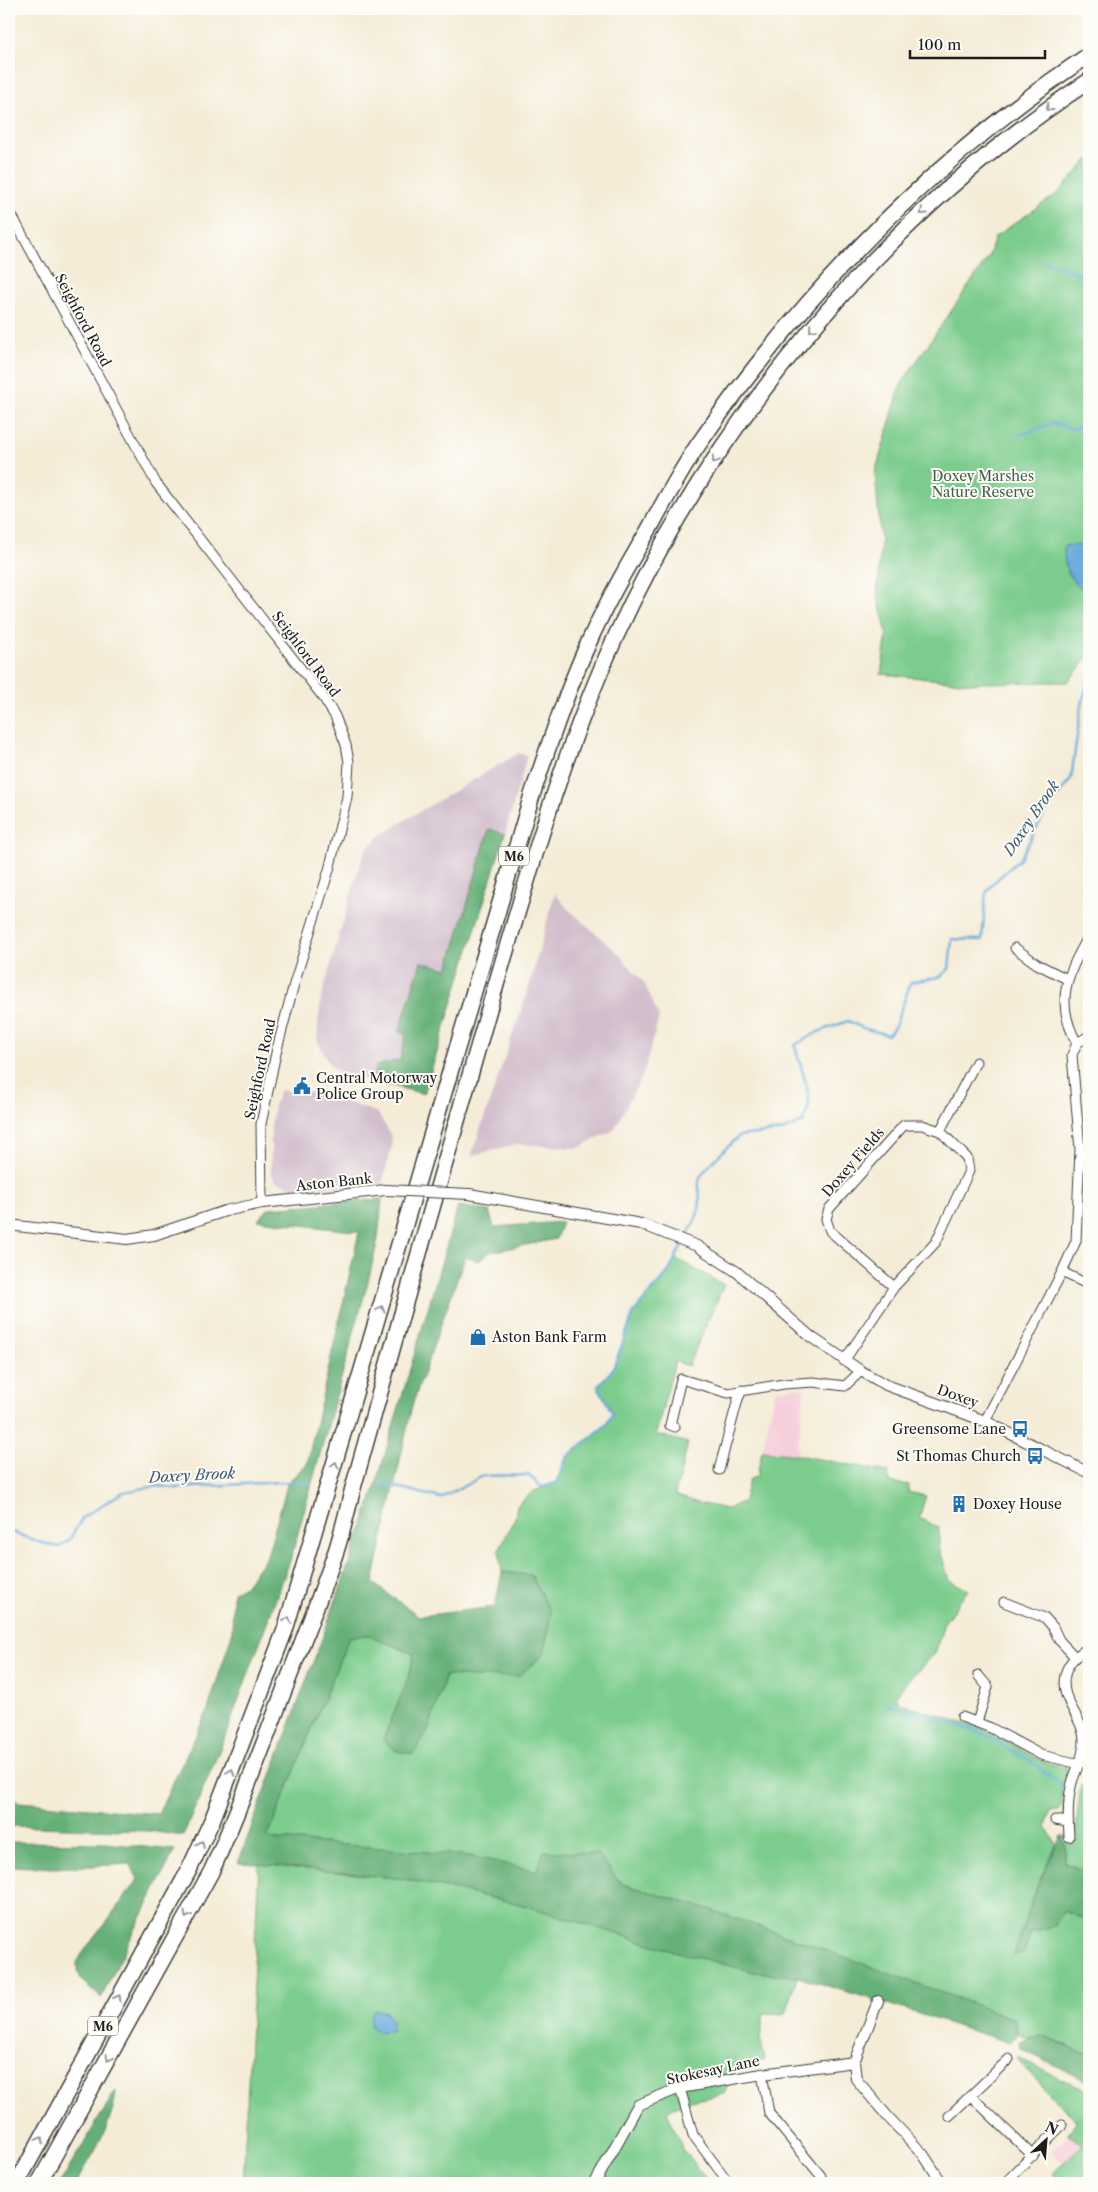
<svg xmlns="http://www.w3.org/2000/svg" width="1098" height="2192" font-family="'Libre Caslon Text',serif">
	<rect width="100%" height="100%" fill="#fdfcf7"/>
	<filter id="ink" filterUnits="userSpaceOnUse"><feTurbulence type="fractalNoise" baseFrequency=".02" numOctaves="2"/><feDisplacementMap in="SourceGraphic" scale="10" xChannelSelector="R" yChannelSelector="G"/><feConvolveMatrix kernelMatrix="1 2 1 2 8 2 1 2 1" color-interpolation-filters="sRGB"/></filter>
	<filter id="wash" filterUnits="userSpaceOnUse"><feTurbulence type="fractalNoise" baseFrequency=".0096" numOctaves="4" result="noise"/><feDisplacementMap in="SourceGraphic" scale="20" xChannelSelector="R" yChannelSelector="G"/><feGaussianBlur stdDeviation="1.12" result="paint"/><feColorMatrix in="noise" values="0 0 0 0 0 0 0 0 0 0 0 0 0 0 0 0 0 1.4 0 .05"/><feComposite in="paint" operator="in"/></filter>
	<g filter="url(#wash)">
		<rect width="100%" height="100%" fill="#f4ecd7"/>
		<path fill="#f5cfdb" d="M 805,1387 L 797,1455 L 762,1451 L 776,1389 Z
			M 1069,2136 L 1089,2147 L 1089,2183 L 1061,2183 L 1053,2173 L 1063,2164 L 1052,2151 Z"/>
		<path fill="#d1bdcc" d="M 519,753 L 527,756 L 505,834 L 489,829 L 448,969 L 421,962 L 400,1032 L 406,1033 L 400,1060 L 376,1066 L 373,1081 L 342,1074 L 330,1065 L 317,1040 L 318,1024 L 321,999 L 358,870 L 366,849 L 379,837 L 407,819 Z
			M 555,893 L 567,908 L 616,951 L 645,984 L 659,1017 L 644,1072 L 614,1130 L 578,1148 L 516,1144 L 471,1156 L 528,990 Z
			M 280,1090 L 321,1093 L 378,1113 L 391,1136 L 392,1146 L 382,1184 L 332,1187 L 291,1187 L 275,1180 L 271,1172 L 271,1127 L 274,1105 Z"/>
		<path fill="#7ccc8d" stroke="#4c7454" d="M 1089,159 L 1089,656 L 1068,682 L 970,683 L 881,674 L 887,634 L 877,594 L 881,542 L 875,473 L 901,384 L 989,256 L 995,237 L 1058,193 Z
			M 675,1258 L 724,1285 L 688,1366 L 675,1361 L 656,1434 L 688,1443 L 675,1495 L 698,1503 L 727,1509 L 744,1501 L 749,1480 L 757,1476 L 762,1451 L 797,1455 L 889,1472 L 888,1482 L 909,1485 L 908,1492 L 926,1496 L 919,1518 L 939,1528 L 939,1547 L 949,1580 L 968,1590 L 944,1623 L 935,1654 L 908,1680 L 896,1696 L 900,1703 L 985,1730 L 1044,1762 L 1066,1767 L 1067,1772 L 1062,1785 L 1062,1805 L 1059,1811 L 1050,1810 L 1046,1827 L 1056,1844 L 1036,1889 L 1014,1955 L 1024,1953 L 1031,1932 L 1040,1930 L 1064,1911 L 1089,1921 L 1089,2055 L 1042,2035 L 1029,2038 L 1018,2033 L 1014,2019 L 787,1936 L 708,1909 L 622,1884 L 597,1854 L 536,1871 L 470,1856 L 267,1838 L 349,1637 L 368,1635 L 414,1654 L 410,1673 L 428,1731 L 446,1675 L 473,1677 L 531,1576 L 502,1572 L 499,1550 L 515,1518 L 517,1505 L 534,1491 L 556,1483 L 567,1457 L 605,1426 L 613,1414 L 598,1386 L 613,1369 L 634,1312 L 669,1271 Z
			M 1081,1784 L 1089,1788 L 1089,1873 L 1064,1863 L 1066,1846 L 1061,1836 L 1075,1836 Z
			M 259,1864 L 405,1879 L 520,1904 L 670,1950 L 750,1971 L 797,1977 L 786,2014 L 764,2013 L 760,2038 L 765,2060 L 736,2064 L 724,2094 L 691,2101 L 667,2111 L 683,2150 L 710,2183 L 243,2183 Z
			M 1017,2057 L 1089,2092 L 1087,2135 L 1089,2136 L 1089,2183 L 1061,2183 L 1053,2173 L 1083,2144 L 1069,2136 L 1068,2133 L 1077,2122 L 1021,2064 Z"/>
		<path fill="#65b078" stroke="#40664a" d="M 489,829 L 505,834 L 424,1094 L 373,1081 L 376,1066 L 400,1060 L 406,1034 L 399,1032 L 421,962 L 448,969 Z
			M 382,1199 L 378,1239 L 368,1282 L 291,1558 L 223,1742 L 183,1836 L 149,1831 L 9,1826 L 9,1796 L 20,1802 L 158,1814 L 207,1712 L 232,1634 L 233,1592 L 245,1586 L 267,1556 L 288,1482 L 307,1464 L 359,1232 L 258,1220 L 269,1208 Z
			M 458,1206 L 489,1211 L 494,1227 L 562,1222 L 556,1239 L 490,1252 L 479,1261 L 465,1257 L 412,1406 L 373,1583 L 419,1616 L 495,1607 L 502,1572 L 531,1575 L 551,1612 L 544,1654 L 519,1676 L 473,1677 L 446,1675 L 428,1731 L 413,1754 L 396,1751 L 383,1740 L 410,1673 L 414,1654 L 368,1635 L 349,1637 L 267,1838 L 470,1856 L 536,1871 L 544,1851 L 597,1854 L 622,1884 L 708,1909 L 787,1936 L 1014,2019 L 1018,2033 L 1010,2043 L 878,2001 L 797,1977 L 750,1971 L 670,1950 L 520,1904 L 405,1879 L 259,1864 L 238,1863 L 326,1628 L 373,1495 Z
			M 1061,1836 L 1066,1846 L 1064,1863 L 1089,1873 L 1089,1921 L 1064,1911 L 1055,1926 L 1031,1932 L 1024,1953 L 1014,1955 L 1036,1889 Z
			M 9,1842 L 104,1843 L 175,1850 L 101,1998 L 81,1980 L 76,1962 L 138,1879 L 130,1864 L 54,1868 L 9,1866 Z
			M 1042,2035 L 1089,2055 L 1089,2082 L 1021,2049 L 1020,2041 Z
			M 116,2090 C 115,2120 92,2157 76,2183 L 60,2183 Z"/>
		<path fill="#68abdd" stroke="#42647c" d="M 1076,545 L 1089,549 L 1089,584 L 1080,588 C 1066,573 1064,568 1064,546 Z
			M 375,2010 L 386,2012 L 392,2021 L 391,2031 L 377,2032 L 370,2026 L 371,2015 Z"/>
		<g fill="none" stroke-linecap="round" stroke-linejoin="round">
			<path stroke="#68abdd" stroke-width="2.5" d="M 1043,261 L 1089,277
				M 1020,435 L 1053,423 L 1073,429 L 1089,424
				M 686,1238 C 692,1226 699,1216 700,1201 C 700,1194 697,1185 700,1178 C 704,1168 730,1145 739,1136 L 782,1131 L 803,1122 C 805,1116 809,1109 809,1103 C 809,1085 799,1064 795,1045 L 818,1032 L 848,1021 L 863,1028 L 888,1035 L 895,1026 L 911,982 L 940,977 L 949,969 L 952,939 L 982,940 L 986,893 L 993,883 L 1020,859 L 1045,812 L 1071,779 L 1081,708 L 1089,677
				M 380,1483 L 441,1498 L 483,1476 L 528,1475 L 542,1487 L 556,1483 L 567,1457 L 605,1426 L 613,1414 L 598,1386 L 613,1369 L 634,1312 L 669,1271 L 683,1243
				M 9,1531 L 39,1542 L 59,1547 L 69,1540 L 83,1517 L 123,1492 L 157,1486 L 175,1488 L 279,1482 L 310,1483
				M 887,1705 L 982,1733 L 1027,1759 L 1062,1785
				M 1084,1807 L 1089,1818"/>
		</g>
	</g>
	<g filter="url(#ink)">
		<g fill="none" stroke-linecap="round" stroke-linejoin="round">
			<g stroke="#3c3b38" stroke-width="11">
				<path id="minor" d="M 9,210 L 156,483 L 323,697 L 335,716 L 346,745 L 349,762 L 347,797 L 329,870 L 294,984 L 276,1053 L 261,1124 L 262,1203
					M 1015,948 L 1037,964 L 1067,979
					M 1077,1043 C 1054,1002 1067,973 1089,936
					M 1062,1272 L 1089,1285
					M 894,1287 L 830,1231 L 826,1219 L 829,1209 L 904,1125 L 922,1125 L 940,1131
					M 844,1361 L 894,1287 L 936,1242 L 969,1171 L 967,1158 L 940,1131 L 976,1062
					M 985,1421 L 1062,1272 L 1076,1241 L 1080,1150 L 1072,1055 L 1077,1043 L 1089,1036
					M 675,1427 L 670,1425 L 681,1379 L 728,1393 L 784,1384 L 813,1382 L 845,1386 L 861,1371
					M 719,1470 L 738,1399 L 742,1390
					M 1004,1602 L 1045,1618 L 1053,1627 L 1059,1640 L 1075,1657
					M 962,1717 L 991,1728 L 1041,1755 L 1080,1764
					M 977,1722 L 988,1687 L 978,1675
					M 1055,1820 L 1068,1822
					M 1069,1837 C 1068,1821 1067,1803 1071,1787 C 1074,1771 1085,1757 1084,1740 C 1083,1716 1059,1700 1065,1675 C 1068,1662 1077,1654 1089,1648
					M 762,2074 L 769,2113 L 821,2176
					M 680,2088 L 693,2135 L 729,2183
					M 971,2096 L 1033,2156
					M 949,2116 L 1009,2059
					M 1005,2183 L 1062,2125"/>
			</g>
			<g stroke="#3c3b38" stroke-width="12">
				<path id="tertiary" d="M 469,1194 L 641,1224 L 697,1246 L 737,1272 L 811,1337 L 861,1371 L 886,1385 L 985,1421 L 1089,1473
					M 9,1225 L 127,1239 L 154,1235 L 225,1211 L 262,1203 L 386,1190
					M 878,2001 L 854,2062 L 856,2079 L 888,2117 L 923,2154 L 942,2183
					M 595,2183 L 638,2105 L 680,2088 L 762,2074 L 854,2062"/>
			</g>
			<g stroke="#3c3b38" stroke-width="18">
				<path id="motorway" d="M 17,2183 L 189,1870 L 213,1818 L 285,1630 L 532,795 C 549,745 566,693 588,644 C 605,605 626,568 648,531 C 664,502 680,472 698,445 C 804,292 934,158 1089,55
					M 39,2183 L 211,1872 C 237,1816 258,1759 280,1701 C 298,1653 317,1606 334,1557 C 342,1535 347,1511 353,1488 C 365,1445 377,1402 389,1360 C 423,1238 458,1116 493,995 C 529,873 563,751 616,636 C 716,418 888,212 1089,81"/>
			</g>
			<use href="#minor" stroke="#fff" stroke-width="9"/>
			<use href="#tertiary" stroke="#fff" stroke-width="10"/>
			<use href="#motorway" stroke="#fff" stroke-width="15"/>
			<g stroke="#3c3b38" stroke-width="12" stroke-linecap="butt">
				<path id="tertiary-bridge" d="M 386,1190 L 469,1194"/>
			</g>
			<use href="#tertiary-bridge" stroke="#fff" stroke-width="10"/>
		</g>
		<defs><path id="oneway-chevron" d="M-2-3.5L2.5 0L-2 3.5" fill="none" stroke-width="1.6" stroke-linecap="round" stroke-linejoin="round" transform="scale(1.25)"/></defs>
		<g stroke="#999">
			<use href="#oneway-chevron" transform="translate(1049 108) rotate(142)"/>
			<use href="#oneway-chevron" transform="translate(923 212) rotate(138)"/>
			<use href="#oneway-chevron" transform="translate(812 329) rotate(130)"/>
			<use href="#oneway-chevron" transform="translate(715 460) rotate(124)"/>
			<use href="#oneway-chevron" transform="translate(381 1309) rotate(-74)"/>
			<use href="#oneway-chevron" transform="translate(335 1465) rotate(-74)"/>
			<use href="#oneway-chevron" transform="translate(288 1620) rotate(-73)"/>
			<use href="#oneway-chevron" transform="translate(231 1772) rotate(-69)"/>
			<use href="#oneway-chevron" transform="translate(201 1844) rotate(-65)"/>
			<use href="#oneway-chevron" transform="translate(187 1915) rotate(119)"/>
			<use href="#oneway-chevron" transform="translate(118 1998) rotate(-61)"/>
			<use href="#oneway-chevron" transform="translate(109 2058) rotate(119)"/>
			<use href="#oneway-chevron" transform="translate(40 2140) rotate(-61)"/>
		</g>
	</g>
	<defs>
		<g id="civic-bare" transform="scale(1.35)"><path d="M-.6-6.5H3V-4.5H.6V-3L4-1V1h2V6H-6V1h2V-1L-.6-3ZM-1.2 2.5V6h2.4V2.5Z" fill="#1f6fb2" stroke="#fdfcf7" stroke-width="2.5" paint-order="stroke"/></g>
		<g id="shop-bare" transform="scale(1.35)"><path d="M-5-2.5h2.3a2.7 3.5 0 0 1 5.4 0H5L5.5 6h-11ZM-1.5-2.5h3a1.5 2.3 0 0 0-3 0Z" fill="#1f6fb2" stroke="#fdfcf7" stroke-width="2.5" paint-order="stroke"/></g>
		<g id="bus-bare" transform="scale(1.35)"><path d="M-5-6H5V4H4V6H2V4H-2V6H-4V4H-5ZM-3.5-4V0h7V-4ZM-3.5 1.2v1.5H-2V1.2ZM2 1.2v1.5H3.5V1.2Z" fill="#1f6fb2" stroke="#fdfcf7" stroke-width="2.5" paint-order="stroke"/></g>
		<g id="building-bare" transform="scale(1.35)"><path d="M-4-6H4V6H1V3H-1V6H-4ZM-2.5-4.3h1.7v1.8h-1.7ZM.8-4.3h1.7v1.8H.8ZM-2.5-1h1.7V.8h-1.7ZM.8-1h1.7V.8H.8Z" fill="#1f6fb2" stroke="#fdfcf7" stroke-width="2.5" paint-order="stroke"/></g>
	</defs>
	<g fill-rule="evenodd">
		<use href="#civic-bare" x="302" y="1086"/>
		<use href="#shop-bare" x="478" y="1337"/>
		<use href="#bus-bare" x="1020" y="1429"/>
		<use href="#bus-bare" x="1035" y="1456"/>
		<use href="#building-bare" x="959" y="1504"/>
	</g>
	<g text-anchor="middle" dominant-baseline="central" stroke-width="4" stroke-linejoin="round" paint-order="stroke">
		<g fill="#fdfcf7" stroke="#605f5e" stroke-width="1">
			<rect x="499" y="846.5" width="30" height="19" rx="4"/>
			<rect x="88" y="2016.5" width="30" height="19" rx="4"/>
		</g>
		<g font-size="12" font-weight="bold" fill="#1c1c1c">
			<text x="514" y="856">M6</text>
			<text x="103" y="2026">M6</text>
		</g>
		<g font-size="14" fill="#1c1c1c" stroke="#fdfcf7">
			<text transform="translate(83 320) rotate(62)">Seighford Road</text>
			<text transform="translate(306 654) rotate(53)">Seighford Road</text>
			<text transform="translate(260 1069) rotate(-78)">Seighford Road</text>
			<text transform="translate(853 1162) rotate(-49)">Doxey Fields</text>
			<text transform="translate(334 1182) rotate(-6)">Aston Bank</text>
			<text transform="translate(958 1396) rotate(20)">Doxey</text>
			<text transform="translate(713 2070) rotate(-12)">Stokesay Lane</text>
		</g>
		<g font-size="14" fill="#426249" stroke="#fdfcf7">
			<text x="983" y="476">Doxey Marshes<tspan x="983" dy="16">Nature Reserve</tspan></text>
		</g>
		<g font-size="14" fill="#1c1c1c" stroke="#fdfcf7" text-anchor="start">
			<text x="316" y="1078">Central Motorway<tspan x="316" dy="16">Police Group</tspan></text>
			<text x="492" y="1337">Aston Bank Farm</text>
			<text x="1006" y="1429" text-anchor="end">Greensome Lane</text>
			<text x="1021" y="1456" text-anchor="end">St Thomas Church</text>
			<text x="973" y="1504">Doxey House</text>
		</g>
		<g font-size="15" font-style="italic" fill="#3e5c73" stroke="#fdfcf7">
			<text transform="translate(1031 818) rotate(-56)">Doxey Brook</text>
			<text transform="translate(192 1475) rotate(-3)">Doxey Brook</text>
		</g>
	</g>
	<rect width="1098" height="2192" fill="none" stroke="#fdfcf7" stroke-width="30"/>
	<g transform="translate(1046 2140) rotate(26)" stroke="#fdfcf7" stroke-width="4" paint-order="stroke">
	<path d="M0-4L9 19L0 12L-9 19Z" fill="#1c1c1c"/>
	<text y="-8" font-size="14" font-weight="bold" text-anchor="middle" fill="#1c1c1c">N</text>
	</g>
	<path d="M910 50v8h135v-8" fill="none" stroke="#1c1c1c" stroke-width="2.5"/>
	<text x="918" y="50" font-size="15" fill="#1c1c1c" stroke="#fdfcf7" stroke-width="4" paint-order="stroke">100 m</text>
</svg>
